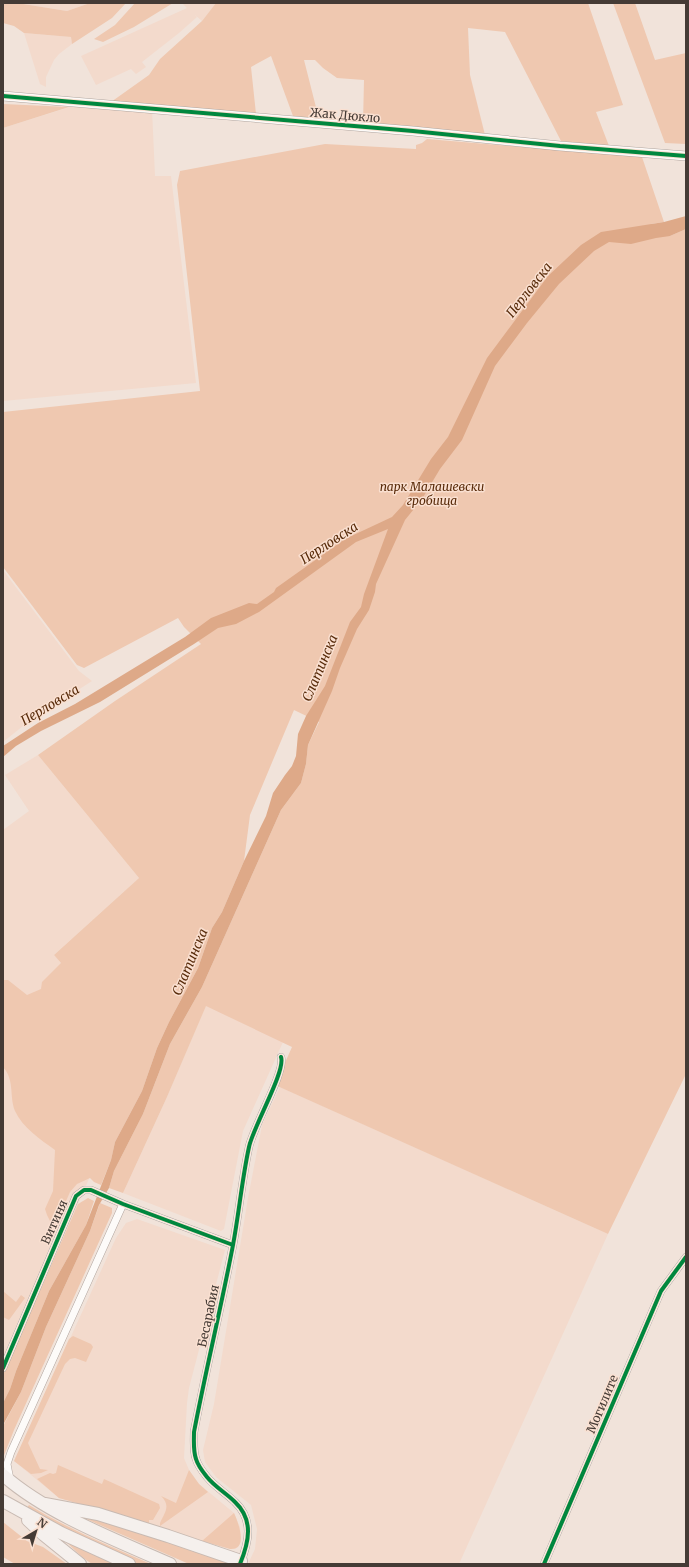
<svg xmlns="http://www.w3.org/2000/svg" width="689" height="1567" font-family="Merriweather,serif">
	<rect width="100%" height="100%" fill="#f1e3da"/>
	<path fill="#f3dacc" d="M 17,3 L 90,3 L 67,11 Z
		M 182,3 L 216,3 L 202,21 L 194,14 L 197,17 L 179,33 L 142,62 L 146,67 L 136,74 L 131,69 L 96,85 L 81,56 L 187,8 Z
		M 24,33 L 71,37 L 72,44 L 59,54 L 54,60 L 46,77 L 46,87 L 40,84 Z
		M 83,103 L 152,109 L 155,176 L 171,176 L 196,383 L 3,401 L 3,128 Z
		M 3,570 L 79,671 L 92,681 L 28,722 L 3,742 Z
		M 38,755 L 139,878 L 54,955 L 61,963 L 99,1156 L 3,1375 L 3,830 L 29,811 L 5,775 Z
		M 206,1005 L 283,1042 L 243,1131 L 224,1229 L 221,1231 L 123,1193 L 167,1097 Z
		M 280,1087 L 608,1234 L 459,1564 L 248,1564 L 255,1549 L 257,1529 L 251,1505 L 216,1477 L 205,1462 L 203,1450 L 214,1404 L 248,1198 L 262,1125 Z
		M 137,1219 L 225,1250 L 189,1388 L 187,1403 L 184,1458 L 189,1470 L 199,1484 L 234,1513 L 240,1527 L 241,1542 L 238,1547 L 235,1549 L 202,1541 L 122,1515 L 59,1498 L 14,1461 L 116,1238 L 126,1223 Z"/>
	<path fill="#efc8b0" d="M 3,3 L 17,3 L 67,11 L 90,3 L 126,3 L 112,18 L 72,44 L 71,37 L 24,33 L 14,26 L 3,23 Z
		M 135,3 L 173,3 L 134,27 L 103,42 L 94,39 L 115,25 Z
		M 216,3 L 588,3 L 623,105 L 596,112 L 609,146 L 561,141 L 505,32 L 468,28 L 470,75 L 485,135 L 363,123 L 364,80 L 337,78 L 323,68 L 315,60 L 304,60 L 319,119 L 293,116 L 271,56 L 251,67 L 256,114 L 111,102 L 149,75 L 160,59 L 202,21 Z
		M 613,3 L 635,3 L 655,60 L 686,53 L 686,144 L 665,143 Z
		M 3,104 L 69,107 L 3,128 Z
		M 427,139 L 642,157 L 664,222 L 651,224 L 670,236 L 686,229 L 686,1076 L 685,1076 L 608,1234 L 275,1085 L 292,1047 L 206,1006 L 167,1097 L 123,1193 L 109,1188 L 114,1171 L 143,1114 L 170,1044 L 202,987 L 281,810 L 301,783 L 306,764 L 308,745 L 319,722 L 294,710 L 250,815 L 244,861 L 222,912 L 212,928 L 198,968 L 169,1022 L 157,1048 L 142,1091 L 115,1142 L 111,1160 L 101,1185 L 94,1182 L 90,1178 L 77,1184 L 70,1192 L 56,1224 L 50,1221 L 47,1215 L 45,1209 L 53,1191 L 55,1150 C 41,1140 22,1127 15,1111 C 9,1096 15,1080 3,1067 L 3,980 L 8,980 L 27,995 L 41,989 L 42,982 L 61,963 L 54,955 L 139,878 L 38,755 L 115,701 L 201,644 L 184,627 L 178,618 L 84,668 L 77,665 L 3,567 L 3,412 L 200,391 L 177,185 L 180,171 L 325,144 L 416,149 L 416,145 L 422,143 Z
		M 88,1198 L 94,1201 L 86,1225 L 49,1291 L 16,1371 L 10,1389 L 3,1403 L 3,1375 L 78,1204 Z
		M 100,1203 L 112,1208 L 112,1213 L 14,1430 L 3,1458 L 3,1426 L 21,1392 L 46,1327 L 90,1231 Z
		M 3,1291 L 16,1302 L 21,1295 L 25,1298 L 9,1320 L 3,1317 Z
		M 73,1336 L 91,1344 L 93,1347 L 86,1362 L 75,1358 L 70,1359 L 65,1364 L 28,1443 L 40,1469 L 48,1470 L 41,1473 L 31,1474 L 14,1461 L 69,1339 Z
		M 58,1465 L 102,1484 L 104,1479 L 159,1504 L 160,1508 L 153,1520 L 149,1520 L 149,1524 L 59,1498 L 37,1479 L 50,1473 L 53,1474 L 56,1473 Z
		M 189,1470 L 199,1484 L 208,1492 L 160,1526 L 160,1523 C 165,1512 171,1506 161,1496 L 176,1503 Z
		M 29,1505 C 68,1529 110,1546 151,1564 L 138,1564 L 86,1541 L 26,1509 Z
		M 234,1513 C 238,1522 249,1550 230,1549 L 202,1541 Z
		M 84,1518 L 102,1521 L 226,1560 L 229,1564 L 189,1564 Z
		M 3,1522 L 27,1541 L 43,1547 L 67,1564 L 15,1564 L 3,1557 Z
		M 62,1538 L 115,1564 L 92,1564 L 82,1557 Z"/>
	<path fill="#dea988" d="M 686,216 L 686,229 L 670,236 L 656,238 L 631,244 L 609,242 L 594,251 L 559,284 L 527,323 L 495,366 L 462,440 L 440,469 L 422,499 L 405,520 L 376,584 L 375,592 L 369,610 L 357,629 L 340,668 L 332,691 L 308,745 L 306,764 L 301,783 L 281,810 L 202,987 L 170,1044 L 143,1114 L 114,1171 L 109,1188 L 99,1205 L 90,1231 L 46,1327 L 21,1392 L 3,1425 L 3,1403 L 10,1389 L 16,1371 L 49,1291 L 86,1225 L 111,1160 L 115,1142 L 142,1091 L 157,1048 L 169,1022 L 198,968 L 212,928 L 222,912 L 244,861 L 266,816 L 273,793 L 285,775 L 292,766 L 296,756 L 298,734 L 306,716 L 325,686 L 350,622 L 361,607 L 364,594 L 388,529 L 356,542 L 259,612 L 236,624 L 218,628 L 194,644 L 100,702 L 41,731 L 16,746 L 3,757 L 3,746 L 38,723 L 75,704 L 185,637 L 211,618 L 249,603 L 257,604 L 274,592 L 276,588 L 345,539 L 392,517 L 403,505 L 431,459 L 448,437 L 487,358 L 548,276 L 581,245 L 601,232 L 664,222 Z"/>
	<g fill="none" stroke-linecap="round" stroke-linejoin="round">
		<g stroke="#b0a59f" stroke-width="8">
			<path id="minor" d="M 3,1368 L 76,1196 L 84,1190 L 91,1190 L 123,1204 L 233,1245
				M 10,1480 L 7,1464 L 11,1452 L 123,1204
				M 240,1564 C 249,1542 254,1520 235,1502 C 226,1493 215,1487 207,1477 C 203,1472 198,1466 196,1459 C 193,1450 194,1441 194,1432 C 206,1369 221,1308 233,1245 C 239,1213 242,1179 249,1147 C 253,1127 286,1071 281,1057
				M 544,1564 L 661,1291 L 686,1257"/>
		</g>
		<g stroke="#b0a59f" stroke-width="10">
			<path id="tertiary" d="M 3,96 L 413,131 L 560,146 L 686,156"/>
		</g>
		<g stroke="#c8bab2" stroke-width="14">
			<path id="primary" d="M 3,1475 C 47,1514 116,1540 170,1564
				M 3,1501 L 61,1533 L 129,1564
				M 45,1504 L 98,1514 L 168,1536 L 241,1561
				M 28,1520 L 43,1534 L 80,1564"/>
		</g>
		<use href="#minor" stroke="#fdfbf9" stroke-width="7"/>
		<use href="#tertiary" stroke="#fdfbf9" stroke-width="9"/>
		<use href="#primary" stroke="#f5f0ed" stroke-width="12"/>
		<g stroke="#fae0d1" stroke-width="6">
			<path id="cycleway" d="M 3,96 L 413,131 L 560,146 L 686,156
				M 3,1368 L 76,1196 L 84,1190 L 91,1190 L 123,1204 L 233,1245
				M 240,1564 C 249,1542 254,1520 235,1502 C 226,1493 215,1487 207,1477 C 203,1472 198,1466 196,1459 C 193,1450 194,1441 194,1432 C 206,1369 221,1308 233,1245 C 239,1213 242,1179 249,1147 C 253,1127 286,1071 281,1057
				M 544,1564 L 661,1291 L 686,1257"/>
		</g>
		<use href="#cycleway" stroke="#00873e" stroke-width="4"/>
	</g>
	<g text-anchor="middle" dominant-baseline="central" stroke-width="3" stroke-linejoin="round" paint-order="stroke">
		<g font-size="12" fill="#453b35" stroke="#fae0d1">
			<text transform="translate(345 115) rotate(5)">Жак Дюкло</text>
			<text transform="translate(54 1222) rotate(-66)">Витиня</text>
			<text transform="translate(208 1316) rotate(-78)">Бесарабия</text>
			<text transform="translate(602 1404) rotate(-67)">Могилите</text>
		</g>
		<g font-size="12" font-style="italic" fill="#582a09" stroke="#fae0d1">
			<text x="432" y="486">парк Малашевски<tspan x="432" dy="14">гробища</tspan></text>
		</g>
		<g font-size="13" font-style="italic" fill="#582b0a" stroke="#fae0d1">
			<text transform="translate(529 290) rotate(-52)">Перловска</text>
			<text transform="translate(329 543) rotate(-33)">Перловска</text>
			<text transform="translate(320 668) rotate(-67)">Слатинска</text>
			<text transform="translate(50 705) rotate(-31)">Перловска</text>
			<text transform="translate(190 962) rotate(-67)">Слатинска</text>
		</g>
	</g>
	<rect width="689" height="1567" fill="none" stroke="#453b35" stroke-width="8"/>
	<g transform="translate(36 1531) rotate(38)" stroke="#fae0d1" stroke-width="3" paint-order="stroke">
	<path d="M0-3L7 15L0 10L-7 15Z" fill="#453b35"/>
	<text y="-6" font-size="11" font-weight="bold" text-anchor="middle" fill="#453b35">N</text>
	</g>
</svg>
